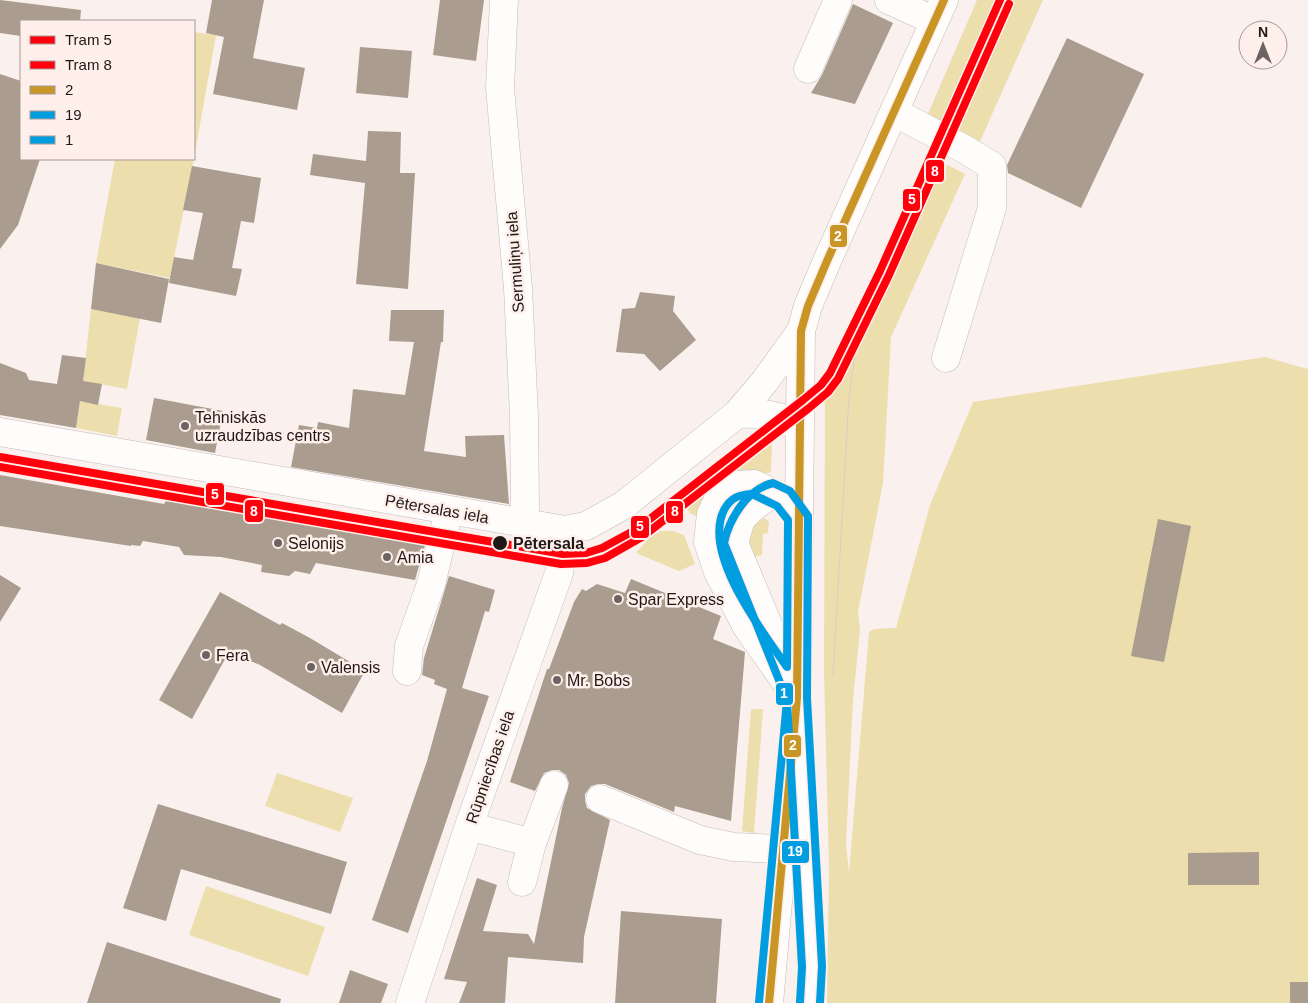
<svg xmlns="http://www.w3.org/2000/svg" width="1308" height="1003" font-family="Arial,sans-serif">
	<rect width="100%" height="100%" fill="#faf1ee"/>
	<path fill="#ecdead" d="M 977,0 L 1043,0 L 977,148 L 927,116 Z
		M 194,32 L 216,35 L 194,158 Z
		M 115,159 L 194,159 L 170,278 L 96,263 Z
		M 948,165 L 965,174 L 891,337 L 883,483 L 858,612 L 860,630 L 853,700 L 846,844 L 849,873 L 869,632 L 874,629 L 896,628 L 930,505 L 973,402 L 1265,357 L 1308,369 L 1308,1003 L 827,1003 L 829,869 L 824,671 L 825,396 C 873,327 895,244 932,170 L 940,166 Z
		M 91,309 L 140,318 L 127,389 L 83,381 Z
		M 80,401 L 122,408 L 117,436 L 76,428 Z
		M 770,444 L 772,446 L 771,471 L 769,473 L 740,472 L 700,518 L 690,513 L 682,502 L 757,446 Z
		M 764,518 L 769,522 L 768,533 L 763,534 L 762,555 L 749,558 L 747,537 L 751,526 Z
		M 661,531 L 673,531 L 684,535 L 695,564 L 679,571 L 636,553 L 649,538 Z
		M 751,709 L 763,709 L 754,833 L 742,831 Z
		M 277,773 L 353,798 L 340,832 L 265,806 Z
		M 206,886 L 325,927 L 308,976 L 189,935 Z"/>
	<path fill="#aa9c8e" d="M 0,0 L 81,10 L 80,21 L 21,21 L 21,36 L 0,33 Z
		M 212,0 L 264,0 L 253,58 L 305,68 L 297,110 L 213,94 L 224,37 L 206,33 Z
		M 440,0 L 484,0 L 476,61 L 433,55 Z
		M 853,4 L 893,23 L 855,104 L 811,93 L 822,75 Z
		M 1067,38 L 1144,74 L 1081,208 L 1008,173 L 1007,165 Z
		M 360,47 L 412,51 L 408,98 L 356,93 Z
		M 0,74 L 21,81 L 21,159 L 40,159 L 18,225 L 0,249 Z
		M 368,131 L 401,132 L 400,173 L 415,173 L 408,289 L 356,284 L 365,183 L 310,175 L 313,154 L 366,161 Z
		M 192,166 L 261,178 L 254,223 L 241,221 L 232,268 L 242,269 L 236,296 L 169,283 L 174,257 L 193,260 L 203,213 L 183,210 Z
		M 96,263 L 169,279 L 161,323 L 91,309 Z
		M 640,292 L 675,296 L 673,311 L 696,340 L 660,371 L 644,354 L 616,352 L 622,309 L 635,308 Z
		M 391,310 L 444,310 L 443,342 L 441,342 L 424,451 L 466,457 L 465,436 L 504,435 L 509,504 L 291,467 L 299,425 L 317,428 L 318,422 L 349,428 L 353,389 L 405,395 L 414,342 L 389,341 Z
		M 62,355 L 86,358 L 83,381 L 102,384 L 98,405 L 80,401 L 76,428 L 0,415 L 0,363 L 26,373 L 29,380 L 57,384 Z
		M 154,398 L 223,411 L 215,453 L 146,440 Z
		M 0,475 L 164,504 L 167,499 L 425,545 L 415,580 L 316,563 L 310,574 L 295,571 L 289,576 L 261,572 L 262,565 L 221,557 L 184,555 L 179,547 L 143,541 L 140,546 L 131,545 L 131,546 L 0,526 Z
		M 1158,519 L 1191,526 L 1164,662 L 1131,656 Z
		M 0,575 L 21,588 L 0,622 Z
		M 449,576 L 495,590 L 489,612 L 485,611 L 462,688 L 489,696 L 408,933 L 372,920 L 427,761 L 447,689 L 434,684 L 435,680 L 422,675 L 424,658 Z
		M 631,579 L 721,616 L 713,639 L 745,652 L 731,821 L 675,806 L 674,812 L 605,784 L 598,784 L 591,786 L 585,794 L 585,801 L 587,808 L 610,820 L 584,937 L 583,963 L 508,957 L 505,1003 L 459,1003 L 467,982 L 444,979 L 477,878 L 497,885 L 483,931 L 528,934 L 534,944 L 562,808 L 569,783 L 566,775 L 559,770 L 552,770 L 544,773 L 535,791 L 510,782 L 547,669 L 549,669 L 574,602 L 582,589 L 586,591 L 597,584 L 625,593 Z
		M 220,592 L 280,625 L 282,623 L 310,638 L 365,671 L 342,713 L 260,665 L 229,652 L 192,719 L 159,700 Z
		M 158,804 L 347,862 L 331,914 L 181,869 L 166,921 L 123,908 Z
		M 1259,852 L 1259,885 L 1188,885 L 1188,853 Z
		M 621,911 L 722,919 L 716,1003 L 615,1003 Z
		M 107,942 L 281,999 L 280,1003 L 87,1003 Z
		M 350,970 L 388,984 L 381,1003 L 339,1003 Z
		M 1290,982 L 1308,982 L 1308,1003 L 1290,1003 Z"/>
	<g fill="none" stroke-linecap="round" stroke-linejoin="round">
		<g stroke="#c2bbb9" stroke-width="29">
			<path id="minor" d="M 504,0 L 500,88 L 518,288 L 524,416 L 525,508 L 522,524
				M 889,0 L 935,21
				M 808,69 L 838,0
				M 894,112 L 966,150 L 992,166 L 992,208 L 946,358
				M 737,414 C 761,413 780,413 799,428
				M 0,432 L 565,530 L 586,526 L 624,505 L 737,414 L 765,381 L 801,331
				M 773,493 L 753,507 L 741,519 L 734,543 L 781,656
				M 407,671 L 409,646 L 431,584 L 449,511
				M 797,698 L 747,627 L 718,572 L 708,542 L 711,514 L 721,494 L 736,485 L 754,484 L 783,498 L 798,517
				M 600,799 L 700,840 L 734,847 L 782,849
				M 469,826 L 532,843 L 554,785
				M 522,882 L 532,843
				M 410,1003 L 469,826 L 559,573 L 565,530"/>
		</g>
		<g stroke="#c2bbb9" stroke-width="29">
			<path id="major" d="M 769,1003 L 788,789
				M 810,1003 L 812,967 L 797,698 L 801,331 L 808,306 L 827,261 L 944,0"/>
		</g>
		<use href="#minor" stroke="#fefdfc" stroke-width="28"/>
		<use href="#major" stroke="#fefdfc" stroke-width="28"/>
		<path stroke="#d2d0cf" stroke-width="1" d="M 833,675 L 849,397 L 860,320 L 867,296"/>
		<g stroke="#feefea" stroke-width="11">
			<path id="bus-1" d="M 769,1003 L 797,698 L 801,331 L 808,306 L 827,261 L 944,0"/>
		</g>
		<g stroke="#feefea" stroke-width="11">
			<path id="bus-2" d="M 752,494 L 777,506 L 788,520 L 787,667 C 762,631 702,554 724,510 C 731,497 739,495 752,494 Z
				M 787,701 L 802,967 L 800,1002"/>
		</g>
		<g stroke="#feefea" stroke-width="11">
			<path id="bus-3" d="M 759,1002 L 787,700 L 724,543 C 729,519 747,489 773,483 L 790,491 L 808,516 L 807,698 L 822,966 L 820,1003"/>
		</g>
		<use href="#bus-1" stroke="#c99524" stroke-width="8"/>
		<use href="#bus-2" stroke="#009de0" stroke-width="8"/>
		<use href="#bus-3" stroke="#009de0" stroke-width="8"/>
		<g stroke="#feefea" stroke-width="11">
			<path id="tram-1" d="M 0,457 L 563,554 L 586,553 L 602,548 L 637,529 L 803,400 L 821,385 L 830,373 L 880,271 L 1000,0"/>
		</g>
		<g stroke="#feefea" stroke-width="11">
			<path id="tram-2" d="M 0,467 L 561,564 L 587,563 L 605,558 L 642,537 L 809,408 L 828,392 L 838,379 L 889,275 L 1009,4"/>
		</g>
		<use href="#tram-1" stroke="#ff000c" stroke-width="8"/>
		<use href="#tram-2" stroke="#ff000c" stroke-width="8"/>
	</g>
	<g fill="#6c6462" stroke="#feefea" stroke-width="2">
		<circle cx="185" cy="426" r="5"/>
		<circle cx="278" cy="543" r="5"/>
		<circle cx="387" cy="557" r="5"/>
		<circle cx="618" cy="599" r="5"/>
		<circle cx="206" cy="655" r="5"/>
		<circle cx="311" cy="667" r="5"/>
		<circle cx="557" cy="680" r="5"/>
	</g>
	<circle fill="#1f1816" stroke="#feefea" stroke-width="2" cx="500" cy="543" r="8"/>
	<g text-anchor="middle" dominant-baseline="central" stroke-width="5" stroke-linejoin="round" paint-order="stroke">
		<g font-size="16" fill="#1f1816" stroke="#feefea">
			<text transform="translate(515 262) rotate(-94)">Sermuliņu iela</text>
			<text transform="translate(437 509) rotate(10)">Pētersalas iela</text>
			<text transform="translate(490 767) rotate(-71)">Rūpniecības iela</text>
		</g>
		<g font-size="16" fill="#1f1816" stroke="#feefea" text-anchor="start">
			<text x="195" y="417">Tehniskās<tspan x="195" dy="18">uzraudzības centrs</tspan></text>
			<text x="288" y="543">Selonijs</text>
			<text x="397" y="557">Amia</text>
			<text x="628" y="599">Spar Express</text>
			<text x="216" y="655">Fera</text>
			<text x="321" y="667">Valensis</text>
			<text x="567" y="680">Mr. Bobs</text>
		</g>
		<g font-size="16" font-weight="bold" fill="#1f1816" stroke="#feefea" text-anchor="start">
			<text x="513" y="543">Pētersala</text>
		</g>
	</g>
	<g stroke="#feefea" stroke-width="2">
		<rect x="925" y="159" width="20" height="24" rx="5" fill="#ff000c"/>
		<rect x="902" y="188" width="19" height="24" rx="5" fill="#ff000c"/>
		<rect x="829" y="224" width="19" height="24" rx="5" fill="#c99524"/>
		<rect x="205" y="482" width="20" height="24" rx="5" fill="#ff000c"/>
		<rect x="244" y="499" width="20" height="24" rx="5" fill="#ff000c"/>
		<rect x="665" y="500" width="19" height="24" rx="5" fill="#ff000c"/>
		<rect x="630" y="515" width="20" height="24" rx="5" fill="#ff000c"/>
		<rect x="775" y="682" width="19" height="24" rx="5" fill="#009de0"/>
		<rect x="783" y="734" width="19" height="24" rx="5" fill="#c99524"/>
		<rect x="781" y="840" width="29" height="24" rx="5" fill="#009de0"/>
	</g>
	<g font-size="14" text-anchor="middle" font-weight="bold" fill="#fff">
		<text x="935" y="176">8</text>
		<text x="912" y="204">5</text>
		<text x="838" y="241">2</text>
		<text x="215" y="499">5</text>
		<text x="254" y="516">8</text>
		<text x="675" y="516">8</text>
		<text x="640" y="531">5</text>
		<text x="784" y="698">1</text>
		<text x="793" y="750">2</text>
		<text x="795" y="856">19</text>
	</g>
	<rect x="20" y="20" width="175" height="140" fill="#feefea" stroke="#a59995"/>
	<rect x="30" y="36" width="25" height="8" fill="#ff000c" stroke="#a59995"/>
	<text x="65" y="45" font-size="15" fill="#1f1816">Tram 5</text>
	<rect x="30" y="61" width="25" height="8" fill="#ff000c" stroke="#a59995"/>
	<text x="65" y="70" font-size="15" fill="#1f1816">Tram 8</text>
	<rect x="30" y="86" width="25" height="8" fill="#c99524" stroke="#a59995"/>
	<text x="65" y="95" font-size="15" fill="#1f1816">2</text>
	<rect x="30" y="111" width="25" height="8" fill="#009de0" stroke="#a59995"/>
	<text x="65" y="120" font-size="15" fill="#1f1816">19</text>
	<rect x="30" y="136" width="25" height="8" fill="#009de0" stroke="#a59995"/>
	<text x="65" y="145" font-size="15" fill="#1f1816">1</text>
	<g transform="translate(1263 45)"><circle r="24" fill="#feefea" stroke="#a59995"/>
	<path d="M0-4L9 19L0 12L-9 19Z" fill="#6c6462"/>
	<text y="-8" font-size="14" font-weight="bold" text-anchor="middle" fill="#1f1816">N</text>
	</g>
</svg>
